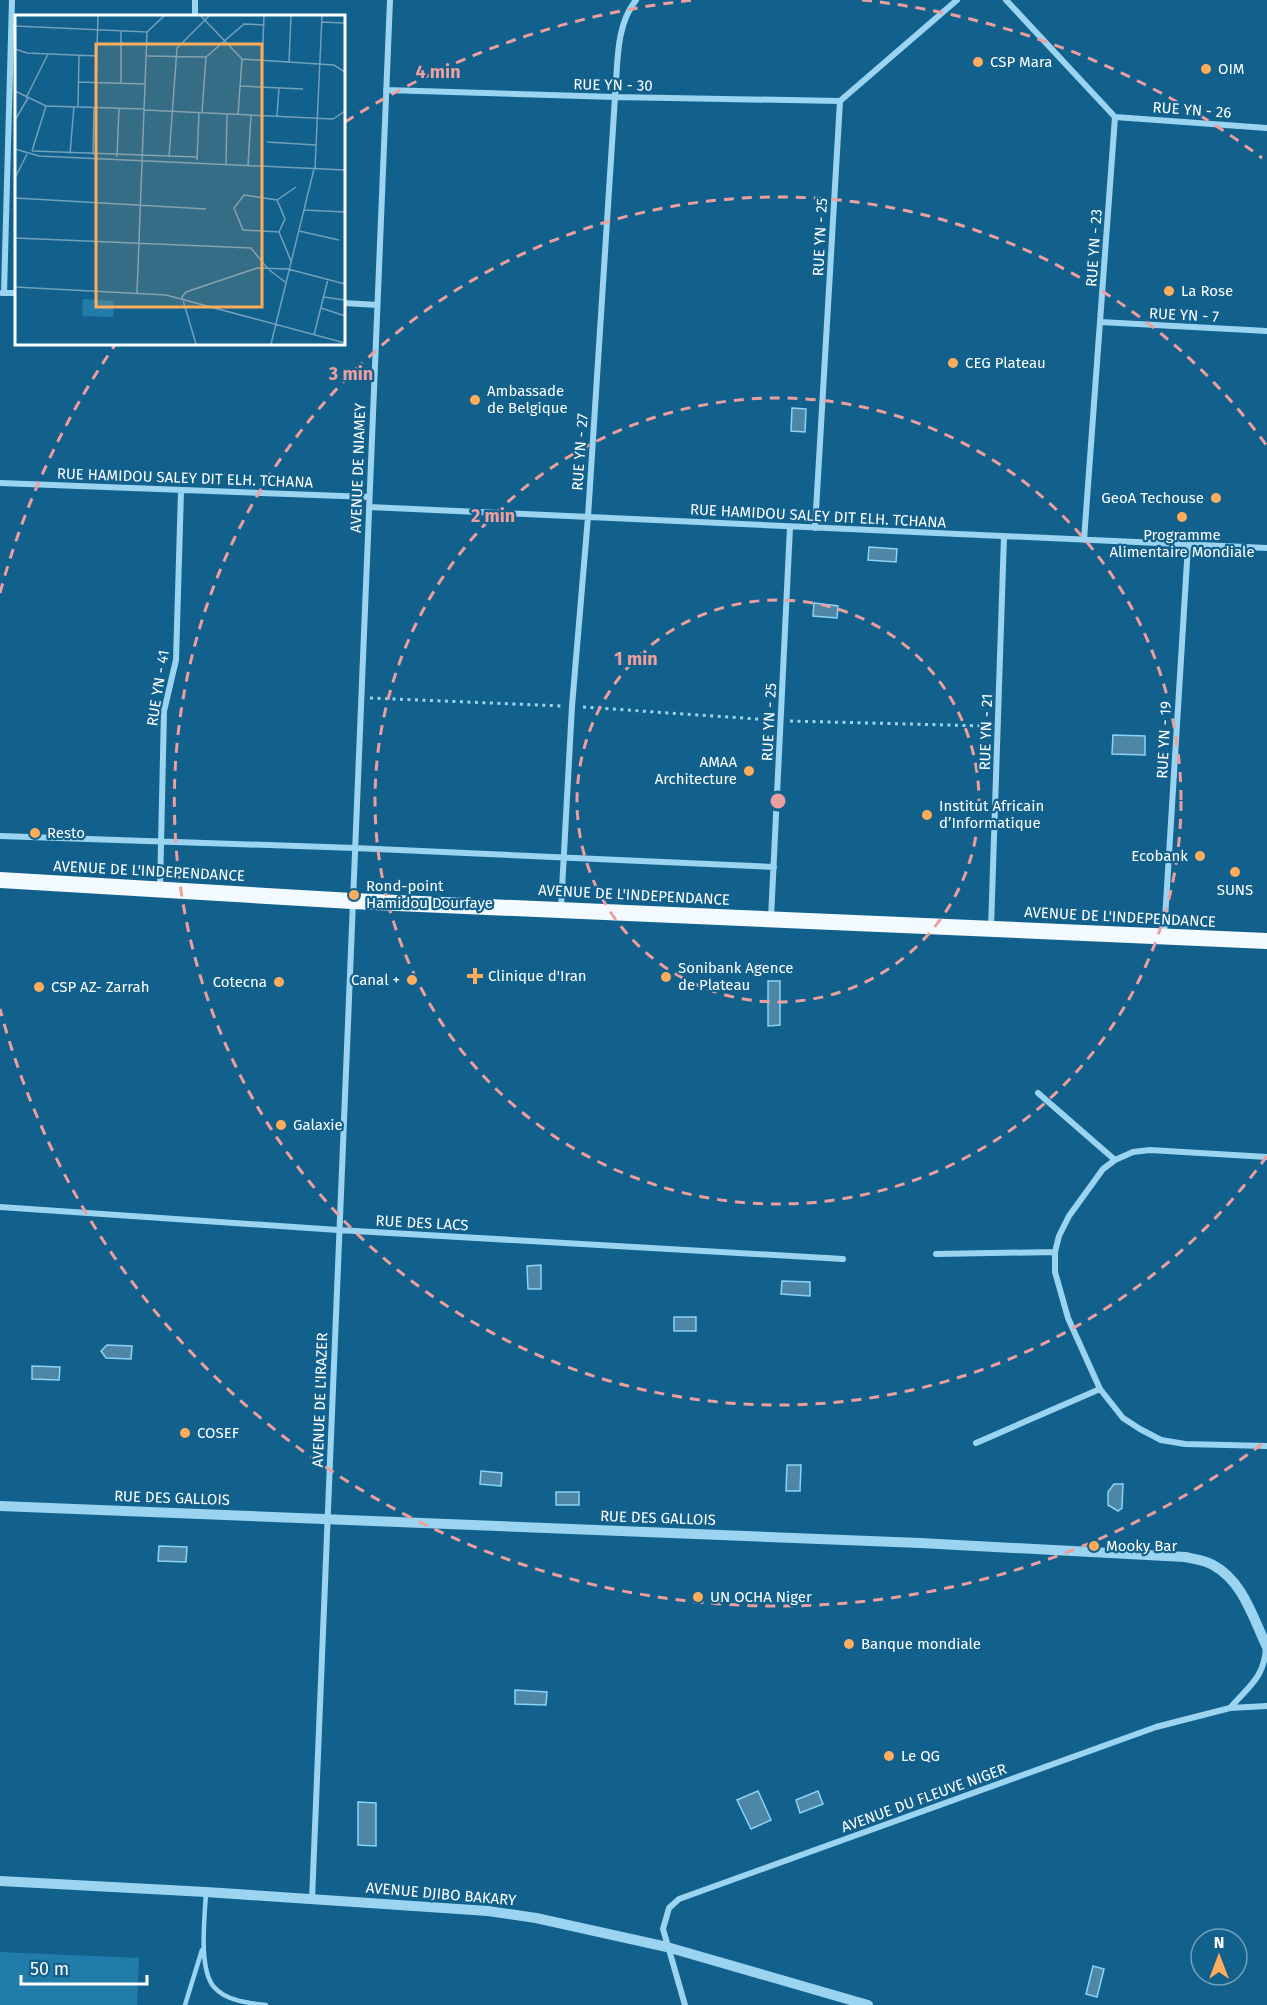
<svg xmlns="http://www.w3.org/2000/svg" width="1267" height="2005" font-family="'Fira Sans',sans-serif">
	<rect width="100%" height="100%" fill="#12618d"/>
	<path fill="#217caa" d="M 0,1952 L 139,1958 L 137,2005 L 0,2005 Z"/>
	<path fill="#4d87a5" stroke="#8cd2f5" stroke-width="1.5" d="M 792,408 L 806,409 L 805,432 L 791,431 Z
		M 869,547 L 897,549 L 896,562 L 868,560 Z
		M 814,603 L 838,606 L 837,618 L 813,616 Z
		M 1113,735 L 1145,736 L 1145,755 L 1112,754 Z
		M 780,981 L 780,1025 L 768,1026 L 768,981 Z
		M 541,1265 L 541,1289 L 528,1289 L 527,1266 Z
		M 782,1281 L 810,1282 L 810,1296 L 781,1294 Z
		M 674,1317 L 696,1317 L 696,1331 L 674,1331 Z
		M 107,1345 L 132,1346 L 131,1359 L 106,1358 L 101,1351 Z
		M 32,1366 L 60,1367 L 59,1380 L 32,1379 Z
		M 787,1465 L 801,1465 L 800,1491 L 786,1491 Z
		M 481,1471 L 502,1473 L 501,1486 L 480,1484 Z
		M 1114,1484 L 1123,1484 L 1122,1508 L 1118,1511 L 1108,1505 L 1108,1492 Z
		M 556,1492 L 579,1492 L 579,1505 L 556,1505 Z
		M 159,1546 L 187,1547 L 186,1562 L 158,1561 Z
		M 515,1690 L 547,1692 L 546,1705 L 515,1704 Z
		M 758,1791 L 771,1820 L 751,1829 L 737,1800 Z
		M 818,1791 L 823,1804 L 800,1813 L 796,1800 Z
		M 358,1802 L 376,1803 L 376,1846 L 358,1845 Z
		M 1093,1966 L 1104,1969 L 1097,1997 L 1086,1994 Z"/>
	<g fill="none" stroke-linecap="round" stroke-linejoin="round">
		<path stroke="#9ad4f1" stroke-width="3" stroke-dasharray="3 4.5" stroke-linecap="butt" d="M 370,698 L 562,706
			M 583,707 L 771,720
			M 790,721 L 987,726"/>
		<path stroke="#9ad4f1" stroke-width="4.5" d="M 206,1892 C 205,1915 198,1969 214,1987 C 226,2001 249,2003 266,2005
			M 185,2005 L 202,1950"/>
		<path stroke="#9ad4f1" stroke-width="6" d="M 1006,0 L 1115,117 L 1084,540
			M 195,16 L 195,0
			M 386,90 L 615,97 L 840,101
			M 1115,117 L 1267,128
			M 2,293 L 16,293
			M 4,293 L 12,0
			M 344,303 L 377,305
			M 1100,322 L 1267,331
			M 0,483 L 369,497
			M 369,507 L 1267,548
			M 815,528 L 840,101 L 957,0
			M 0,836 L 355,848 L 774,867
			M 160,889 L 164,711 L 176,660 L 181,491
			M 561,908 L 572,706 L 588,517 L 615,97 C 618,65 615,26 636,0
			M 771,918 L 790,527
			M 991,928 L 1004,536
			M 1164,936 L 1188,545
			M 1038,1093 L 1115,1160
			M 1267,1157 L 1150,1150 L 1133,1152 L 1115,1160 L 1103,1169 L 1069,1216 L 1059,1236 L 1055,1252 L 1055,1272 L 1068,1318 L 1100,1389 L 1123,1418 L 1140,1429 L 1161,1440 L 1185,1444 L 1267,1446
			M 0,1207 L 338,1230 L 843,1259
			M 936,1254 L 1055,1252
			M 976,1443 L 1100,1389
			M 1230,1708 C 1249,1686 1265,1677 1266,1646
			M 312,1900 L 390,0
			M 685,2005 L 663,1929 L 669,1908 L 679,1899 L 1156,1727 L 1230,1708 L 1267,1706"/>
		<path stroke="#9ad4f1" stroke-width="10" d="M 0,1506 L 920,1543 L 1185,1557 C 1194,1559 1205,1560 1213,1565 C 1243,1581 1253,1618 1267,1647
			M 0,1881 L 206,1892 L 488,1911 L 536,1918 L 667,1947 L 868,2005"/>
		<path stroke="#f2faff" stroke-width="16" d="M 0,880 L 352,901 L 1267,941"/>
	</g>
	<g fill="none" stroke="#ed9e9e" stroke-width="3" stroke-dasharray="10 8">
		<circle cx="778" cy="801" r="201"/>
		<circle cx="778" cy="801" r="403"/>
		<path d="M1267 1156A604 604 0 1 1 1267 446"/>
		<path d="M1262 1444A805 805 0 0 1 0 1009M0 593A805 805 0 0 1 115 345M345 122A805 805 0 0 1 694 0M862 0A805 805 0 0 1 1262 158"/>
	</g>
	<g fill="#ffad5b" stroke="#12618d" stroke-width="2">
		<circle cx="978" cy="62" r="6"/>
		<circle cx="1206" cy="69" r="6"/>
		<circle cx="1169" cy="291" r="6"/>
		<circle cx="953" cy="363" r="6"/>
		<circle cx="475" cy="400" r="6"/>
		<circle cx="1216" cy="498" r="6"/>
		<circle cx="1182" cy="517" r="6"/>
		<circle cx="749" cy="771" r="6"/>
		<circle cx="927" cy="815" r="6"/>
		<circle cx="35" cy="833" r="6"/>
		<circle cx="1200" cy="856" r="6"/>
		<circle cx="1235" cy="872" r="6"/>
		<circle cx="354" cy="895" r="6"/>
		<path d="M472 967h6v6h6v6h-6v6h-6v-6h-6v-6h6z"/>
		<circle cx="666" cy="977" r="6"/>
		<circle cx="412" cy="980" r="6"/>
		<circle cx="279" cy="982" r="6"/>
		<circle cx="39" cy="987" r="6"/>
		<circle cx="281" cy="1125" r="6"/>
		<circle cx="185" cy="1433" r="6"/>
		<circle cx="1094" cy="1546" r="6"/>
		<circle cx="698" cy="1597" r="6"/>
		<circle cx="849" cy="1644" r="6"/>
		<circle cx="889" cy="1756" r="6"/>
	</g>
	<g text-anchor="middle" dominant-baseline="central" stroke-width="4.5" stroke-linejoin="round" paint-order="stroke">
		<g font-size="15" fill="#fff" stroke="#12618d" text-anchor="start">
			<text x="990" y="62">CSP Mara</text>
			<text x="1218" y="69">OIM</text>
			<text x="1181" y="291">La Rose</text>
			<text x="965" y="363">CEG Plateau</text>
			<text x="487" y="391">Ambassade<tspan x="487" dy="17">de Belgique</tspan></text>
			<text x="1204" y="498" text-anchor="end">GeoA Techouse</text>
			<text x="1182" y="535" text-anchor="middle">Programme<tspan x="1182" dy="17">Alimentaire Mondiale</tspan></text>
			<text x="737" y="762" text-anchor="end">AMAA<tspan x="737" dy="17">Architecture</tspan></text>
			<text x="939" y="806">Institut Africain<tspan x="939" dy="17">d’Informatique</tspan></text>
			<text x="47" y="833">Resto</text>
			<text x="1188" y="856" text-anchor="end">Ecobank</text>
			<text x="366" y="886">Rond-point<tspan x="366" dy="17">Hamidou Dourfaye</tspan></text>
			<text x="1235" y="890" text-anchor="middle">SUNS</text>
			<text x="678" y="968">Sonibank Agence<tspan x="678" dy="17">de Plateau</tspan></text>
			<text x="488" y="976">Clinique d'Iran</text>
			<text x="400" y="980" text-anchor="end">Canal +</text>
			<text x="267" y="982" text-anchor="end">Cotecna</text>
			<text x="51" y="987">CSP AZ- Zarrah</text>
			<text x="293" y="1125">Galaxie</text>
			<text x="197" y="1433">COSEF</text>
			<text x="1106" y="1546">Mooky Bar</text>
			<text x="710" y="1597">UN OCHA Niger</text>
			<text x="861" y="1644">Banque mondiale</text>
			<text x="901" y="1756">Le QG</text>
		</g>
		<g font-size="15" fill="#fff" stroke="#12618d">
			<text transform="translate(613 85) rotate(1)">RUE YN - 30</text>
			<text transform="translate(1192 110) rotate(4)">RUE YN - 26</text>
			<text transform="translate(820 237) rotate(-87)">RUE YN - 25</text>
			<text transform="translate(1094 248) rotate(-86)">RUE YN - 23</text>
			<text transform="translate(1184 315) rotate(3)">RUE YN - 7</text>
			<text transform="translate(580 452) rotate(-86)">RUE YN - 27</text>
			<text transform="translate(358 468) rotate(-88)">AVENUE DE NIAMEY</text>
			<text transform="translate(185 478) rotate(2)">RUE HAMIDOU SALEY DIT ELH. TCHANA</text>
			<text transform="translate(818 516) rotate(3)">RUE HAMIDOU SALEY DIT ELH. TCHANA</text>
			<text transform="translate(158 688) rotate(-81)">RUE YN - 41</text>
			<text transform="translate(769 722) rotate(-87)">RUE YN - 25</text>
			<text transform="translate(986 732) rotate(-88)">RUE YN - 21</text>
			<text transform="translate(1164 740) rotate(-87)">RUE YN - 19</text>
			<text transform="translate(149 871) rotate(3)">AVENUE DE L'INDEPENDANCE</text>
			<text transform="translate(634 895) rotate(3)">AVENUE DE L'INDEPENDANCE</text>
			<text transform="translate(1120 917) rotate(3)">AVENUE DE L'INDEPENDANCE</text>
			<text transform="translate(422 1223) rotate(3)">RUE DES LACS</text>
			<text transform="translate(320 1400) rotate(-88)">AVENUE DE L'IRAZER</text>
			<text transform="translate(172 1498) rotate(2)">RUE DES GALLOIS</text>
			<text transform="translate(658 1518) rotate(2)">RUE DES GALLOIS</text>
			<text transform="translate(924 1798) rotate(-20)">AVENUE DU FLEUVE NIGER</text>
			<text transform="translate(441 1894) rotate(5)">AVENUE DJIBO BAKARY</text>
		</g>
	</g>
	<g transform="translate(15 15)">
		<rect width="330" height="330" fill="#12618d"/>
		<path d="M 68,284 L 99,286 L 98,302 L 67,301 Z" fill="#217caa"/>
		<path fill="none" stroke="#71a0bb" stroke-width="1.5" d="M 186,1 L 227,44 L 223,100M 306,7 L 330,8M 0,11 L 132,17 L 149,1M 0,34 L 12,38 L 82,41M 132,41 L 191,42M 227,44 L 319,50 L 330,57M 247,46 L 249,1M 274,47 L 276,1M 64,67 L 130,69M 81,67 L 83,1M 106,68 L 106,15M 225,71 L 288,74M 0,76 L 31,91 L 129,94M 11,83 L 33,39M 63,91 L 64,40M 129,95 L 318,104 L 330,96M 187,98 L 191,42 L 229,9 L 249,10M 262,101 L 264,73M 0,105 L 13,83M 252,127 L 301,130M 0,134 L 24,141 L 330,155M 17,136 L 182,142M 17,136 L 31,91M 55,139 L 59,91M 78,140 L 79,92M 102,142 L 104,93M 154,142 L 162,33 L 194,1M 182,145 L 184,98M 211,150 L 212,99M 233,151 L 236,100M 300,153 L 307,1M 0,163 L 12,139M 229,180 L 262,185 L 270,204 L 264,217 L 228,215 L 219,193 ZM 0,183 L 191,194M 262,185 L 281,172M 289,195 L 330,197M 284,216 L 324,225M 264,217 L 276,246M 0,223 L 236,233 L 253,254 L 270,267M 0,272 L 151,280 L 330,328M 122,278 L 132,17M 308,282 L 330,285M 306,293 L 330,301M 299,320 L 313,264M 181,329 L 167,282 L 171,277 L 242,253 L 273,254 L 330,269M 256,329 L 299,154"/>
		<path fill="#ffad5b" fill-opacity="0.15" stroke="#ffad5b" stroke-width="3" d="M 81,29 L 247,29 L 247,292 L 81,292 Z"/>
		<rect width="330" height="330" fill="none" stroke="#fff" stroke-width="3"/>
	</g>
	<circle cx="778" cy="801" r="9" fill="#ed9e9e" stroke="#12618d" stroke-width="3"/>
	<g font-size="18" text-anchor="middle" font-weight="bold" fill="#ed9e9e" stroke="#12618d" stroke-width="4.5" stroke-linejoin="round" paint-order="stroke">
		<text x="438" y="78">4 min</text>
		<text x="351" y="380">3 min</text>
		<text x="493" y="522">2 min</text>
		<text x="636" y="665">1 min</text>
	</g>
	<g transform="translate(1219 1957)"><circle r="28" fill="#12618d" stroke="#71a0bb" stroke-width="1.5"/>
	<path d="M0-4.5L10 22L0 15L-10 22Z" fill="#ffad5b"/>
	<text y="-9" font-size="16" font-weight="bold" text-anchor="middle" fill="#ffffff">N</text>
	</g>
	<path d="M21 1975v9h126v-9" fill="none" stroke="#ffffff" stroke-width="3"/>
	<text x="30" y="1975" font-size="18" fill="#ffffff" stroke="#12618d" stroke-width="4.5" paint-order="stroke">50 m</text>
</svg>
